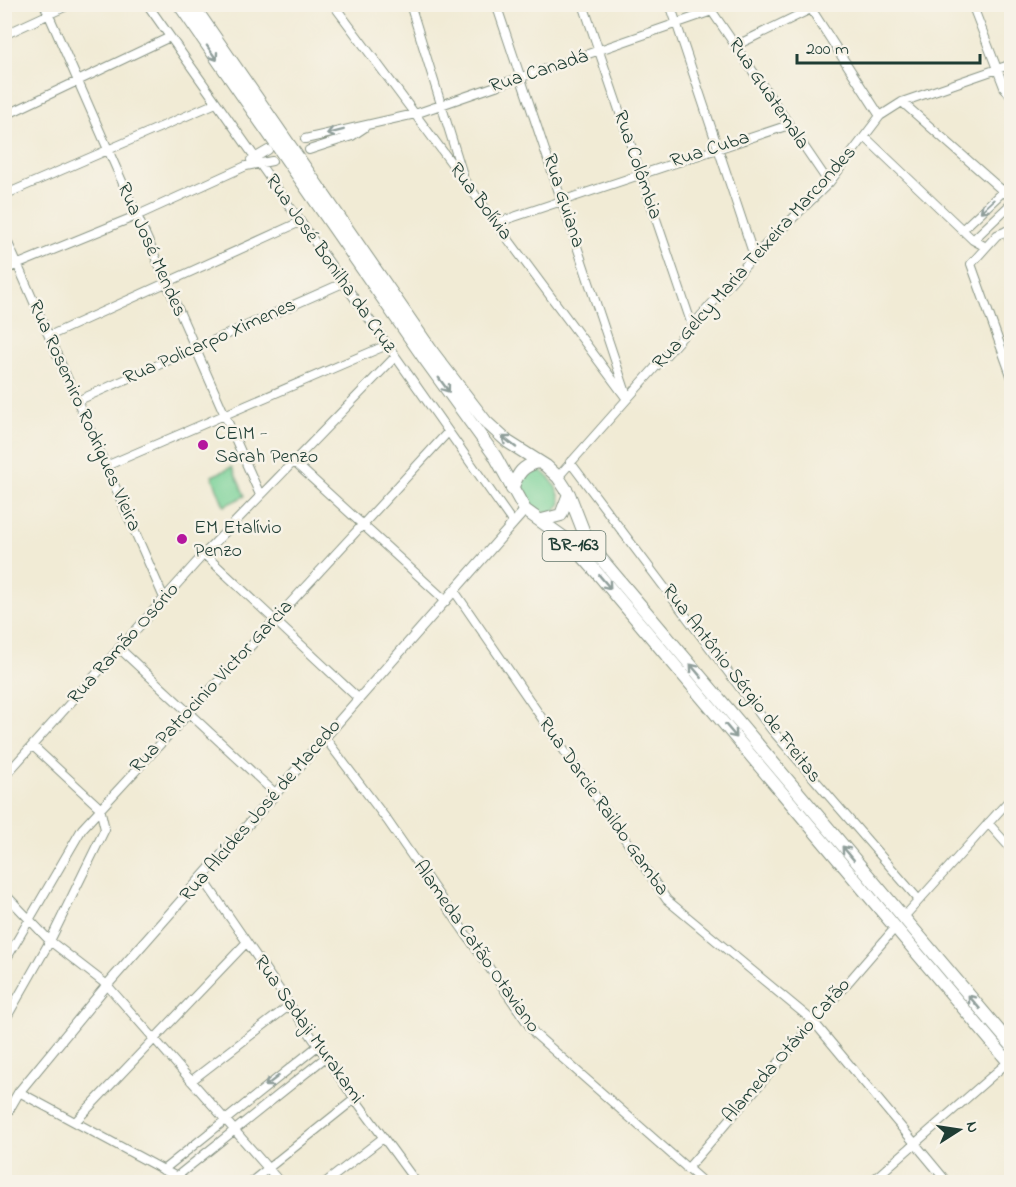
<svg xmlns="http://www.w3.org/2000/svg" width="1016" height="1187" font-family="'Indie Flower',sans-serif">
	<rect width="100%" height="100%" fill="#f7f3e8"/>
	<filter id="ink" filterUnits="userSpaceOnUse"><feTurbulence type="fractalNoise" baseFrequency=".0167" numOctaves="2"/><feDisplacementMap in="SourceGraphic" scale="12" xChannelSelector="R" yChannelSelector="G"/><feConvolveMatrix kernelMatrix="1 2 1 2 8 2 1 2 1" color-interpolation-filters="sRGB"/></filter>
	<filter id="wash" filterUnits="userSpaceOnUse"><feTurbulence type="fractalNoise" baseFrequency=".008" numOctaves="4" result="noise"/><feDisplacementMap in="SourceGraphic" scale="24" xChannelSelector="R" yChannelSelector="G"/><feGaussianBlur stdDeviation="1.35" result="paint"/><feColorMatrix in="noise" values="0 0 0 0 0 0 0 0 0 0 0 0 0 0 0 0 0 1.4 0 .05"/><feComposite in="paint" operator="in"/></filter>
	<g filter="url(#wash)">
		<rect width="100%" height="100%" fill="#f1ebd5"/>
		<path fill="#78d197" stroke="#4c8766" stroke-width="1.5" d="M 232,467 L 245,496 L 224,506 L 212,476 Z
			M 533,468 C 549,472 558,487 561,503 L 555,512 C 533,518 517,492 519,474 Z"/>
	</g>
	<g filter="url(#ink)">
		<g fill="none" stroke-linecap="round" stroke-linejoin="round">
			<g stroke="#889484" stroke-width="10">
				<path id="minor" d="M 44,4 L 260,495
					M 147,4 L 513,523
					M 333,4 L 627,399
					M 410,4 L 463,175
					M 496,4 L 627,396
					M 583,4 L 692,325
					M 670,4 L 754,256
					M 707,4 L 829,183
					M 808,4 L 880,116
					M 972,4 L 1004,87 L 1012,98
					M 4,35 L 71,4
					M 735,46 L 821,4
					M 902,102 L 1012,199
					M 4,116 L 170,37
					M 865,137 L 973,240 L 986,247
					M 305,139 L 415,114 L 712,11
					M 309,150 L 352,136 L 364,128
					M 251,160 L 268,150
					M 4,195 L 216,103
					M 496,223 L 789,125
					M 1012,229 L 997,235 L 971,264 L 1012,378
					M 962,230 L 1012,183
					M 1006,231 L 1012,246
					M 4,234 L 164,598
					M 973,240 L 1012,203
					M 4,270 L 136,216 L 246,166 L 272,161
					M 49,336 L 300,222
					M 77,401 L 343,283
					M 293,461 L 446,601
					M 570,462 L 771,729 L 919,900
					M 106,466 L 387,345
					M 558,477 L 754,256 L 829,183 L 880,116 L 902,102 L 1012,64
					M 204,554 L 359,699
					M 455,592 L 667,900 L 813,1021 L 947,1182
					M 119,648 L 276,794
					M 325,738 L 387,820 L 535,1034 L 703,1182
					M 4,777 L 204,554 L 395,357
					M 988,823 L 1012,850
					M 202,877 L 347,1088 L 416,1182
					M 4,893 L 50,941 L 107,985 L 280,1182
					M 903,918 L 1012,797
					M 4,963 L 82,829 L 448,432
					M 4,1022 L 50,941 L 105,829 L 100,808 L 33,746
					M 191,1081 L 290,1005
					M 19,1092 L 186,1182
					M 76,1121 L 246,943
					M 687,1169 L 895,928
					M 163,1170 L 319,1045
					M 176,1177 L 326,1057
					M 251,1182 L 356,1098
					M 326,1182 L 383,1138
					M 871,1182 L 1008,1062"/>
			</g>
			<g stroke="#889484" stroke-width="11">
				<path id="tertiary" d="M 4,1118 L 19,1092 L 107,985 L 525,510"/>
			</g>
			<g stroke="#889484" stroke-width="14">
				<path id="trunk" d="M 179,4 L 424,358 L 495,456 L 525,510 L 570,542 L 593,568 L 1012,1066
					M 192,4 L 433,353 L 486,422 L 508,442 L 546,466 L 558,477 L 569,494 L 583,530 L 598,555 L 1012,1046
					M 512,489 C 518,473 522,466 539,462
					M 542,520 L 561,515 L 569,494"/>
			</g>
			<use href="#minor" stroke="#fff" stroke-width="8"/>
			<use href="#tertiary" stroke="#fff" stroke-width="9"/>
			<use href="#trunk" stroke="#fff" stroke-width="12"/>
		</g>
		<defs><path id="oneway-shaft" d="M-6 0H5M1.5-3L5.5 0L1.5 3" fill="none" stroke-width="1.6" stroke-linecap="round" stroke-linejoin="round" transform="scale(1.5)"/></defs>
		<g stroke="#8f9e9a">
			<use href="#oneway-shaft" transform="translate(212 53) rotate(55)"/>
			<use href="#oneway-shaft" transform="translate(335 132) rotate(166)"/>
			<use href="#oneway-shaft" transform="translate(987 206) rotate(137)"/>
			<use href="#oneway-shaft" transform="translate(444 385) rotate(54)"/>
			<use href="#oneway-shaft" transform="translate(509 442) rotate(-142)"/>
			<use href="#oneway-shaft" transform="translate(605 582) rotate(50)"/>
			<use href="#oneway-shaft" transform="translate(696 671) rotate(-130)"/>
			<use href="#oneway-shaft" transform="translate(731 731) rotate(50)"/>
			<use href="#oneway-shaft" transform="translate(848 853) rotate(-130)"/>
			<use href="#oneway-shaft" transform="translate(974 1002) rotate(-130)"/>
			<use href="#oneway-shaft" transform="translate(272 1081) rotate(142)"/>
		</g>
	</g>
	<g fill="#b5179e" stroke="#f7f3e8" stroke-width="2">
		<circle cx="203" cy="445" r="6"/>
		<circle cx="182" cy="539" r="6"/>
	</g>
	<g text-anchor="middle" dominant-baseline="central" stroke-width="5" stroke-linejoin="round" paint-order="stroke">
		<rect fill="#f7f3e8" stroke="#60746a" stroke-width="1.5" x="542.5" y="531" width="63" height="30" rx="4.5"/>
		<g font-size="18" font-weight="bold" fill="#1f3d34">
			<text x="574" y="546">BR-163</text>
		</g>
		<g font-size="20" fill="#1f3d34" stroke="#f7f3e8">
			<text transform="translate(539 72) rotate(-18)">Rua Canadá</text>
			<text transform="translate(768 94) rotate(56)">Rua Guatemala</text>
			<text transform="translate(710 150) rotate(-18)">Rua Cuba</text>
			<text transform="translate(637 165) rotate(71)">Rua Colômbia</text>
			<text transform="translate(563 201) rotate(72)">Rua Guiana</text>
			<text transform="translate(480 202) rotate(53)">Rua Bolívia</text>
			<text transform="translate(151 250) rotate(66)">Rua José Mendes</text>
			<text transform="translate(755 258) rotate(-48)">Rua Gelcy Maria Teixeira Marcondes</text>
			<text transform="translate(330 264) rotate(55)">Rua José Bonilha da Cruz</text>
			<text transform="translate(210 342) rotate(-24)">Rua Policarpo Ximenes</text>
			<text transform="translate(84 416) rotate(66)">Rua Rosemiro Rodrigues Vieira</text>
			<text transform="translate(124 644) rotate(-48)">Rua Ramão Osório</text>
			<text transform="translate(741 684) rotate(52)">Rua Antônio Sérgio de Freitas</text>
			<text transform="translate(212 687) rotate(-47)">Rua Patrocinio Victor Garcia</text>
			<text transform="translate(603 807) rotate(55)">Rua Darcie Raildo Gamba</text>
			<text transform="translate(261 811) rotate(-49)">Rua Alcídes José de Macedo</text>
			<text transform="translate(476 947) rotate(55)">Alameda Catão Otaviano</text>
			<text transform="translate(308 1030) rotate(55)">Rua Sadaji Murakami</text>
			<text transform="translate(787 1051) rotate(-49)">Alameda Otávio Catão</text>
		</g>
		<g font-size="20" fill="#1f3d34" stroke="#f7f3e8" text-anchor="start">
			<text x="215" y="434">CEIM -<tspan x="215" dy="23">Sarah Penzo</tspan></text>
			<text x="194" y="528">EM Etalívio<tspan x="194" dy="23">Penzo</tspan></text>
		</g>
	</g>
	<rect width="1016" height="1187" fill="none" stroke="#f7f3e8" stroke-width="24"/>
	<g transform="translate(959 1130) rotate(78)" stroke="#f7f3e8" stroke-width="4.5" paint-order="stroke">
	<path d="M0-4.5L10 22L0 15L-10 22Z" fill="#1f3d34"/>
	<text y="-9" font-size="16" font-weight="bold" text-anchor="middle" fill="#1f3d34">N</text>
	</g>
	<path d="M797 54v9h183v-9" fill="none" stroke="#1f3d34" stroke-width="3"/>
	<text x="806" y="54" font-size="18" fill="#1f3d34" stroke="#f7f3e8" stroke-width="4.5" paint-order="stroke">200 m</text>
</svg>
